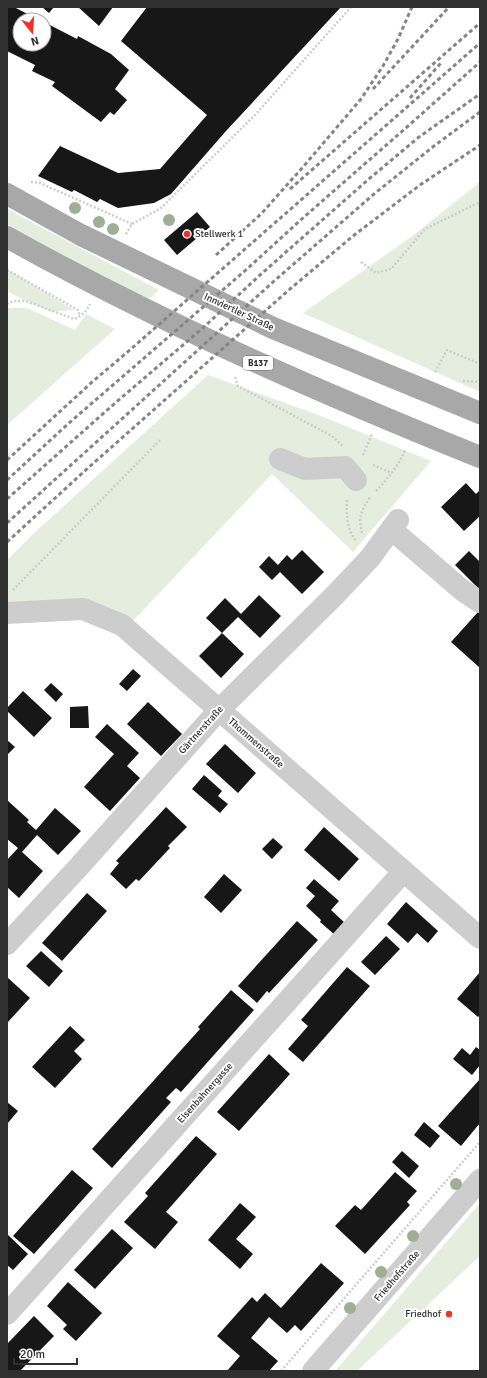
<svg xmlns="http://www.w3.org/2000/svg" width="487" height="1378" font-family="Signika,sans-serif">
	<rect width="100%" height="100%" fill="#fff"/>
	<path fill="#e5eede" d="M 480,182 L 480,392 L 303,313 L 411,237 Z
		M 7,208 L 20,216 L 159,290 L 148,300 L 27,236 L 7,224 Z
		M 7,269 L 74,310 L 51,312 L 12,294 L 7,290 Z
		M 9,308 L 27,308 L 75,330 L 86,314 L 115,329 L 7,425 L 7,310 Z
		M 208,375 L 321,416 L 431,461 L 353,552 L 272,474 L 131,623 L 7,609 L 7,560 L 33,534 Z
		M 480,1203 L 480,1256 L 357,1371 L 335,1371 Z"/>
	<path fill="#171717" d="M 7,7 L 14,7 L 39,20 L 20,20 L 20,44 L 44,44 L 44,22 L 77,39 L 78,36 L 111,54 L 129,70 L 115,89 L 127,100 L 114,115 L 110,112 L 101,122 L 52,86 L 55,82 L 32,71 L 35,65 L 7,51 Z
		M 42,7 L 54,7 L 49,13 Z
		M 78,7 L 113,7 L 99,26 Z
		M 147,7 L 341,7 L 226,131 L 171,194 L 154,203 L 118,208 L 100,199 L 97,202 L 74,190 L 72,192 L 38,176 L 60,146 L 118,173 L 160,169 L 207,115 L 121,41 Z
		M 197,212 L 210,227 L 177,255 L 164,240 Z
		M 466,483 L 476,494 L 480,490 L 480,516 L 464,531 L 441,507 Z
		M 302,550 L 324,572 L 302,594 L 280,572 L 272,580 L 259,567 L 269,556 L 278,565 L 287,555 L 292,560 Z
		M 469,551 L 480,562 L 480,590 L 455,565 Z
		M 259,595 L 281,616 L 260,638 L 238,617 L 222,633 L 206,618 L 225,598 L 241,614 Z
		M 478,612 L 480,613 L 480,668 L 451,642 Z
		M 222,633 L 244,654 L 221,678 L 199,656 Z
		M 133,669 L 141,676 L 127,691 L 119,684 Z
		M 51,683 L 63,694 L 56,702 L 44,690 Z
		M 23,691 L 52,718 L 34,737 L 7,711 L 7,708 Z
		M 148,702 L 182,734 L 161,756 L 127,724 Z
		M 88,706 L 89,728 L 70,728 L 70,707 Z
		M 107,724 L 139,753 L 127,766 L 140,778 L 110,811 L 84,787 L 114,754 L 95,737 Z
		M 7,740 L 15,747 L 7,755 Z
		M 225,744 L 256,773 L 238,793 L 206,764 Z
		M 204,775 L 222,791 L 218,796 L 228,804 L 220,813 L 192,789 Z
		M 7,800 L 29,820 L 27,822 L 36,830 L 55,808 L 81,831 L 58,855 L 37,835 L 22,852 L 43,871 L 19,898 L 7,887 L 7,860 L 18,848 L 7,839 Z
		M 166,807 L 187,827 L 168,846 L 170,848 L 139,881 L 136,879 L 126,889 L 110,874 L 119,863 L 116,861 Z
		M 324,827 L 359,859 L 339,881 L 304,850 Z
		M 273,838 L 283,847 L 272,859 L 262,849 Z
		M 224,874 L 242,890 L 221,913 L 204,897 Z
		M 314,879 L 339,901 L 331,910 L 345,923 L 335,935 L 320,922 L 321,920 L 306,906 L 315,896 L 306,888 Z
		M 87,893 L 107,911 L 62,961 L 42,943 Z
		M 406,902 L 438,931 L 428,943 L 417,933 L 408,943 L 387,924 Z
		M 297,921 L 318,940 L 269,993 L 267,991 L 257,1003 L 238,986 Z
		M 386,936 L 400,949 L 375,975 L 361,962 Z
		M 41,951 L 63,971 L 49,987 L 26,966 Z
		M 347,967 L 370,986 L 303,1062 L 288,1049 L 308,1026 L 301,1020 Z
		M 480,972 L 480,1015 L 478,1017 L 457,999 Z
		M 7,977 L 30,998 L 7,1023 Z
		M 231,990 L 254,1010 L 181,1092 L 176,1088 L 166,1098 L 171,1102 L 112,1168 L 92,1149 L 200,1029 L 198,1027 Z
		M 70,1026 L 85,1040 L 74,1051 L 82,1059 L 55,1088 L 32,1067 Z
		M 476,1047 L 480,1050 L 480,1065 L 472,1075 L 453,1059 L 462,1048 L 470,1055 Z
		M 269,1054 L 290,1074 L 239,1131 L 217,1112 Z
		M 480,1079 L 480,1123 L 461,1146 L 438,1126 Z
		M 7,1102 L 18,1111 L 7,1124 Z
		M 424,1122 L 440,1136 L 430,1148 L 414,1135 Z
		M 196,1136 L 217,1154 L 166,1212 L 178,1222 L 155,1249 L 124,1222 L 148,1196 L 145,1193 Z
		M 402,1151 L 419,1166 L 409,1178 L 392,1162 Z
		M 72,1170 L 93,1188 L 34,1254 L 13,1236 Z
		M 395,1172 L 417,1191 L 407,1202 L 410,1205 L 365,1254 L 335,1226 L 355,1205 L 361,1210 Z
		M 240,1203 L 256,1217 L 236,1239 L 253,1254 L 240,1269 L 208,1240 Z
		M 112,1229 L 133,1248 L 95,1289 L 74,1270 Z
		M 7,1234 L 28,1254 L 13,1270 L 7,1265 Z
		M 321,1263 L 344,1283 L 301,1331 L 295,1325 L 287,1333 L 269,1317 L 251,1338 L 278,1361 L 269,1371 L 227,1371 L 240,1356 L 217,1336 L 252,1297 L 257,1302 L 265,1293 L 281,1308 Z
		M 68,1282 L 102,1313 L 76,1341 L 63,1329 L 67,1325 L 47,1306 Z
		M 34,1316 L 54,1336 L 20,1371 L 9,1371 L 7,1369 L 7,1344 Z"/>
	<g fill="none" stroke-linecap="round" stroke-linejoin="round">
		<path stroke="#cdcdcd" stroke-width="2.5" stroke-dasharray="2 2" stroke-linecap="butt" d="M 31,182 L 40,183 L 132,224
			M 126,234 L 132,224 L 161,208 L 255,115 L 351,7
			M 361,262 L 376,273 L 391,269 L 425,229 L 480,202
			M 7,270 L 78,310 L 80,316
			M 7,304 L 13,301 L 26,301 L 74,319 C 82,316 86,312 90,304
			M 435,372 L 447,350 L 480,364
			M 235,377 L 238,386 L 332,436 L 343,446
			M 463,381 L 480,382
			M 363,455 L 372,434
			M 373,465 L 392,473
			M 376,491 C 388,478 398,467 405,450
			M 347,500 C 346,513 347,530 356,541
			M 362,533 C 358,517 361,511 370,497
			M 13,590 L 160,440
			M 281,1371 L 480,1142"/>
		<path stroke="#cdcdcd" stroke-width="22" d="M 280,459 L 305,469 L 345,467 L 356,480
			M 391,529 L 462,590 L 480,602
			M 7,613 L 83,609 L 122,625 L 480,938
			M 7,944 L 75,871 L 219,710 L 334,596 L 370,558 L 398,520
			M 7,1314 L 403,872
			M 313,1371 L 480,1180"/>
		<path stroke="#a8a8a8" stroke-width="22" d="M 7,194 L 81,235 L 273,328 L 480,413
			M 7,237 C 159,322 319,392 480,457"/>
		<path stroke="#858585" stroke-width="3" stroke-dasharray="4 3" stroke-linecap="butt" d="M 373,89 L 449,7
			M 410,98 L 441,63
			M 290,189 L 480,23
			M 216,255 L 261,214 L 303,167 L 361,99 L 383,66 L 398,39 L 412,7
			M 7,460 L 91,383 L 131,349 L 480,43
			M 7,480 L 69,423 L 247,269 L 304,217 L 407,127 L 480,62
			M 7,499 L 114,404 L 204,327 L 260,275 L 370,178 L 419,137 L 480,94
			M 7,523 L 273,282 L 374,194 L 434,146 L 480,112
			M 7,542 L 88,468 L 290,289 L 353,236 L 420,185 L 480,145"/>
	</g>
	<g fill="#9db093">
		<circle cx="75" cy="208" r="6"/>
		<circle cx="169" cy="220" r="6"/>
		<circle cx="99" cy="222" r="6"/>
		<circle cx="113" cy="229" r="6"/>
		<circle cx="456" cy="1184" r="6"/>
		<circle cx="413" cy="1236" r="6"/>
		<circle cx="381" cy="1272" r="6"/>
		<circle cx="350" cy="1308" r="6"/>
	</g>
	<g fill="#ef312a" stroke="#fff" stroke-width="1.5">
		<circle cx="187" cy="234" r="4"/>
		<circle cx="449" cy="1314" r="4"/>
	</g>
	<g text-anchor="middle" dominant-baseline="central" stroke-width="4" stroke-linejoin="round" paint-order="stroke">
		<rect fill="#fff" stroke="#6e6e6e" stroke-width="1" x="243" y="356" width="30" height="14" rx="3"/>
		<g font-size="9" font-weight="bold" fill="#303030">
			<text x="258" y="363">B137</text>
		</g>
		<g font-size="10" fill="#303030" stroke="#fff" text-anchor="start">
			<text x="195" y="234">Stellwerk 1</text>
			<text x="441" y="1314" text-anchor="end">Friedhof</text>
		</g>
		<g font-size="10" fill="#303030" stroke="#fff">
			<text transform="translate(239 312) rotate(25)">Innviertler Straße</text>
			<text transform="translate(201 730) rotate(-48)">Gärtnerstraße</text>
			<text transform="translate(256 743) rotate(41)">Thommenstraße</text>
			<text transform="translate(205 1093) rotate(-48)">Eisenbahnergasse</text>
			<text transform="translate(397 1276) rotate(-49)">Friedhofstraße</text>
		</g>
	</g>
	<rect width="487" height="1378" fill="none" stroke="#303030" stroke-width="16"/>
	<g transform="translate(32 32) rotate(163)"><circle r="19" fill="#ffffff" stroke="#acacac"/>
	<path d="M0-3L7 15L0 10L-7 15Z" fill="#ef312a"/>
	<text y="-6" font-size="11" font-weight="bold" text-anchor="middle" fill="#303030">N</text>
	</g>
	<path d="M14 1358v6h63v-6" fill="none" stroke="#303030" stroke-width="2"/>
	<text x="20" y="1358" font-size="12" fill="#303030" stroke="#ffffff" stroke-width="3" paint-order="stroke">20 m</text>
</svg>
